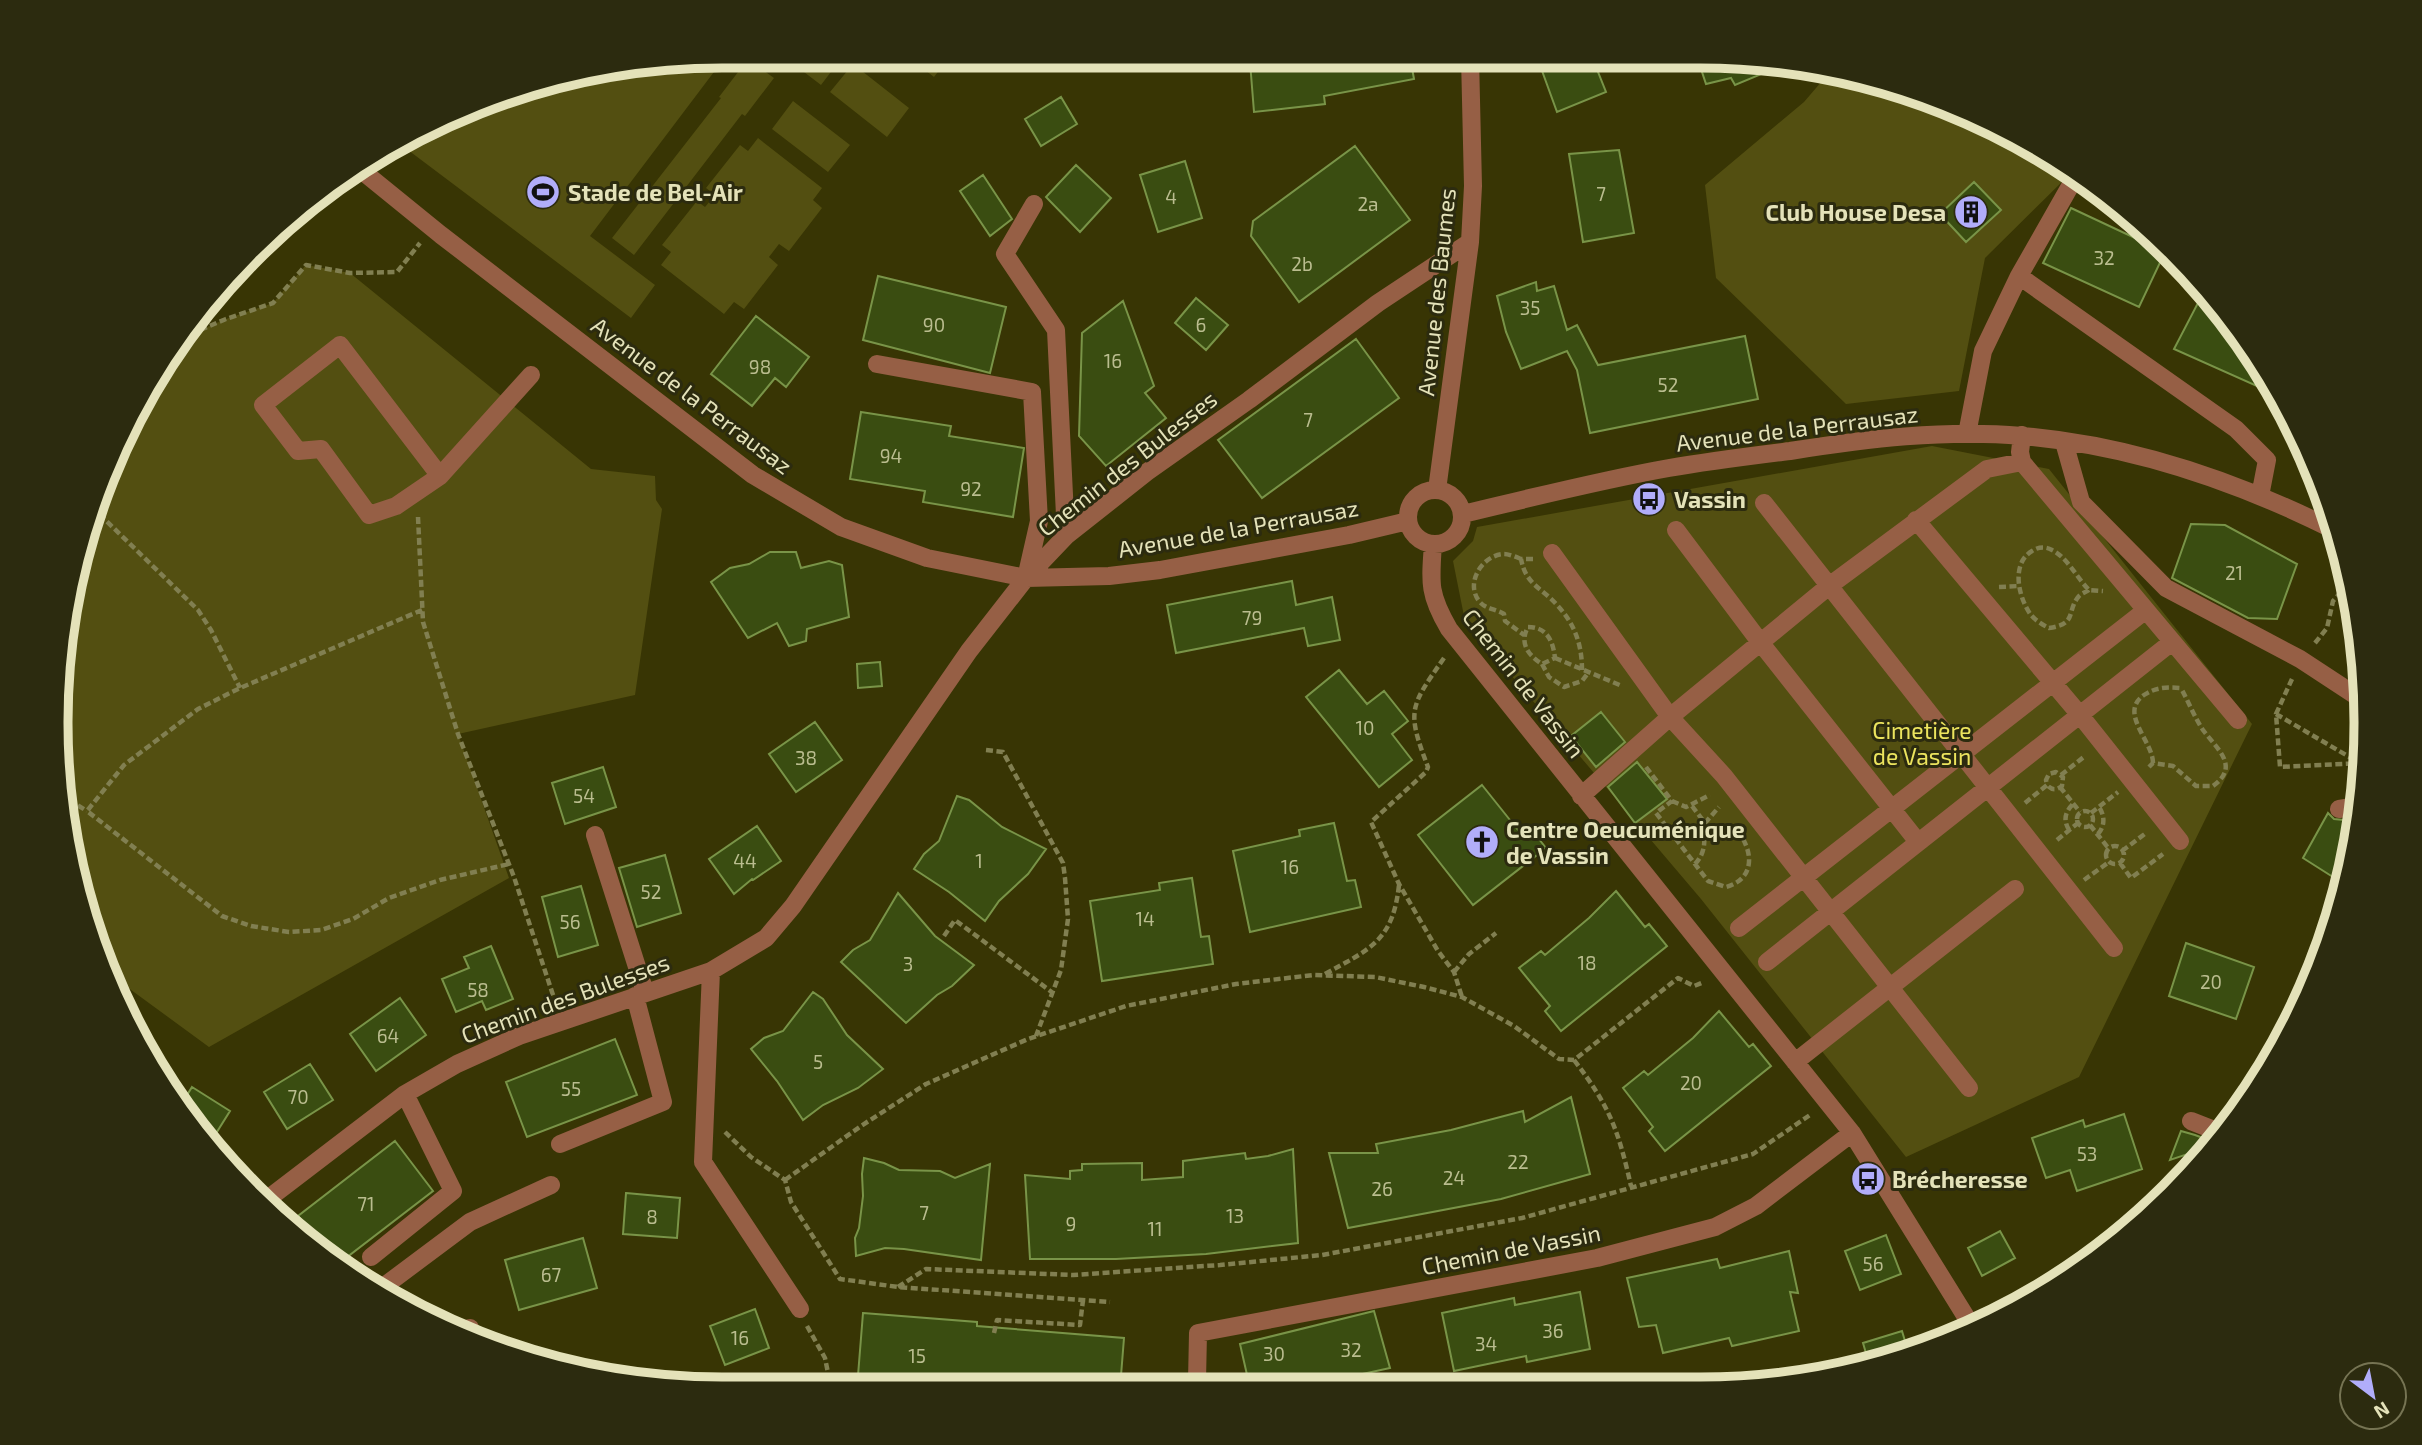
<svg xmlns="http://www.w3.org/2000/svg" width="2422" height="1445" font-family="'Exo 2',sans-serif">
	<rect width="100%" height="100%" fill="#383504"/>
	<path fill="#534f11" d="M 726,56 L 590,236 L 655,285 L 631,318 L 404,147 L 509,91 Z
		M 783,56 L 843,56 L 821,85 Z
		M 907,56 L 950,56 L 934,77 Z
		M 748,59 L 774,78 L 745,116 L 742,114 L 634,255 L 612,238 L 721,98 L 719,97 Z
		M 853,64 L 909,108 L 887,137 L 830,92 Z
		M 1828,74 L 1914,92 L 2073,171 L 1985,258 L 1959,391 L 1846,404 L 1716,278 L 1705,185 L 1804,102 Z
		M 793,101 L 850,145 L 828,172 L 772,129 Z
		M 758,138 L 822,188 L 813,200 L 822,208 L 789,251 L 779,244 L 769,257 L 778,265 L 744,309 L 734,302 L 724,314 L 661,265 L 671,252 L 662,245 L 697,201 L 705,207 L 715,195 L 706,188 L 740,145 L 748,151 Z
		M 306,265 L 350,273 L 591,469 L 655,476 L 656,500 L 662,509 L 635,695 L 458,734 L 509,878 L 209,1047 L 112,976 L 92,937 L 56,723 L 91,509 L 169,352 L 181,338 L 226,319 L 273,303 Z
		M 1932,446 L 2049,469 L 2252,724 L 2079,1077 L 1906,1157 L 1701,899 L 1465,621 L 1453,561 L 1473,541 L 1477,527 Z"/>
	<path fill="#3a4d11" stroke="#799448" stroke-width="2" d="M 1302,57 L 1410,57 L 1414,79 L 1324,96 L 1325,104 L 1254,112 L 1250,62 Z
		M 1537,57 L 1592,57 L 1606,92 L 1557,112 Z
		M 1697,57 L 1743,57 L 1783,65 L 1735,85 L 1731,78 L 1706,84 Z
		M 1061,97 L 1077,124 L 1041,146 L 1025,119 Z
		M 1355,146 L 1410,220 L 1299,302 L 1251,236 L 1253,221 Z
		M 1619,150 L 1634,233 L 1583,242 L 1569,154 Z
		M 1185,161 L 1202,218 L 1158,232 L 1140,175 Z
		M 1076,165 L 1111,198 L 1080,232 L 1046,197 Z
		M 983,175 L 1012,219 L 990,236 L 960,191 Z
		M 1974,182 L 2001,210 L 1966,242 L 1940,214 Z
		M 2071,208 L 2165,252 L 2139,307 L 2043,263 Z
		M 878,276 L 1006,307 L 990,373 L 863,340 Z
		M 1536,282 L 1537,291 L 1554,286 L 1567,330 L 1577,325 L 1598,365 L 1745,336 L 1758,399 L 1590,433 L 1577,370 L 1567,351 L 1521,369 L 1506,332 L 1497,296 Z
		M 1196,298 L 1228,325 L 1206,350 L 1175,323 Z
		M 2200,299 L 2217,308 L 2254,353 L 2265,374 L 2259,387 L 2174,349 Z
		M 1123,301 L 1154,386 L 1145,393 L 1166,418 L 1106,466 L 1079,436 L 1082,333 Z
		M 756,316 L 809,357 L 786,387 L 775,378 L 752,406 L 711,374 Z
		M 1356,339 L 1399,398 L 1262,498 L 1218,440 Z
		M 861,412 L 951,426 L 949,436 L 1024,448 L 1013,517 L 923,502 L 925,491 L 850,479 Z
		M 2191,524 L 2225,525 L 2297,564 L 2277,619 L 2248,618 L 2172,578 Z
		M 770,552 L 796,552 L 801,568 L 829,561 L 842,565 L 849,617 L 807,629 L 806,641 L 789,646 L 777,623 L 748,638 L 711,582 L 730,568 L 749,564 Z
		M 1292,581 L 1296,605 L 1332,597 L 1340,640 L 1308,646 L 1304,628 L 1176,653 L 1167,605 Z
		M 880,662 L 882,686 L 858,688 L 857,664 Z
		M 1339,670 L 1367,704 L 1384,691 L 1408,721 L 1392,734 L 1412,760 L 1379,787 L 1306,697 Z
		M 1601,712 L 1625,742 L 1596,767 L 1571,736 Z
		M 815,722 L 842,760 L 796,792 L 769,754 Z
		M 1637,762 L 1667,799 L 1635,823 L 1608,787 Z
		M 603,767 L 616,807 L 565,824 L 552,783 Z
		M 1482,785 L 1522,835 L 1531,829 L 1546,848 L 1473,905 L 1418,835 Z
		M 957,796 L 969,800 L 1002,827 L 1046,849 L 1028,874 L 999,901 L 985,921 L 949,892 L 914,869 L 924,854 L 939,841 Z
		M 2328,813 L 2334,819 L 2344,820 L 2356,827 L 2353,853 L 2344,884 L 2303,858 Z
		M 1334,823 L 1347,881 L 1355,880 L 1361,907 L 1250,932 L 1233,851 L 1300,836 L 1299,830 Z
		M 757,826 L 781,861 L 753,880 L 752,879 L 734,894 L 709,859 Z
		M 665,855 L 681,913 L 637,927 L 619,868 Z
		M 1192,878 L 1201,937 L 1209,936 L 1213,964 L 1102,981 L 1090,901 L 1160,890 L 1159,883 Z
		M 581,886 L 598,945 L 558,957 L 542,897 Z
		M 1616,891 L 1645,927 L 1649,924 L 1667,946 L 1561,1031 L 1545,1011 L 1550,1006 L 1519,968 L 1541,951 L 1545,955 L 1589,918 Z
		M 898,893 L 935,936 L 974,965 L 952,986 L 937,995 L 906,1023 L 841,962 L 853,950 L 870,940 Z
		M 2186,943 L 2254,967 L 2236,1019 L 2169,996 Z
		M 491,946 L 513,999 L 486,1010 L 482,1001 L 456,1012 L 442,979 L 469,968 L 464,957 Z
		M 813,992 L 823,999 L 847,1035 L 883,1069 L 858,1088 L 823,1105 L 803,1120 L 777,1081 L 751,1049 L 764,1038 L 783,1031 Z
		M 400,998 L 426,1035 L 376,1071 L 350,1034 Z
		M 1719,1011 L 1749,1047 L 1753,1044 L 1771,1066 L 1665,1151 L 1649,1131 L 1653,1127 L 1623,1088 L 1644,1071 L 1648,1075 L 1693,1038 Z
		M 615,1039 L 637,1095 L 527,1137 L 506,1082 Z
		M 310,1064 L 333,1100 L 287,1129 L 264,1092 Z
		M 192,1087 L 230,1111 L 210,1143 L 193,1128 L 181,1105 Z
		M 1571,1097 L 1590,1174 L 1501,1199 L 1348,1228 L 1329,1153 L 1378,1153 L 1376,1144 L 1451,1130 L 1523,1111 L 1525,1122 Z
		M 2124,1114 L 2142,1169 L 2077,1191 L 2070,1170 L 2046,1178 L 2032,1138 L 2083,1120 L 2085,1127 Z
		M 2181,1131 L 2195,1135 L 2211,1141 L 2206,1148 L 2170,1160 Z
		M 395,1141 L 433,1191 L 338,1264 L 298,1216 Z
		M 1293,1149 L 1298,1243 L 1206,1254 L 1116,1259 L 1030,1259 L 1025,1175 L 1070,1179 L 1070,1171 L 1082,1170 L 1082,1164 L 1142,1163 L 1142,1180 L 1183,1177 L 1183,1161 L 1245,1153 L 1246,1159 L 1268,1156 Z
		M 864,1158 L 884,1163 L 899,1170 L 940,1171 L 955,1178 L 990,1164 L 981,1260 L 904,1249 L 885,1248 L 856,1256 L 855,1238 L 859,1228 L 863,1196 L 862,1174 Z
		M 626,1193 L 680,1198 L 677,1238 L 623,1234 Z
		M 2000,1231 L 2015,1258 L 1982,1276 L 1968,1248 Z
		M 1886,1235 L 1901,1274 L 1860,1290 L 1845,1251 Z
		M 583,1238 L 597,1288 L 519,1310 L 505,1260 Z
		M 1789,1251 L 1798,1293 L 1790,1292 L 1799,1331 L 1732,1346 L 1729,1338 L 1663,1353 L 1656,1325 L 1639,1327 L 1627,1278 L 1717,1259 L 1720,1268 Z
		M 1580,1292 L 1590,1349 L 1527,1362 L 1526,1356 L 1454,1371 L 1442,1313 L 1514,1298 L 1515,1305 Z
		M 755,1309 L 769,1348 L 725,1365 L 710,1326 Z
		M 1374,1311 L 1390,1368 L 1321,1383 L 1322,1388 L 1250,1388 L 1240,1344 Z
		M 863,1313 L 977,1322 L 977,1326 L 1124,1338 L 1120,1388 L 857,1388 Z
		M 1902,1331 L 1908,1351 L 1870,1367 L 1863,1343 Z"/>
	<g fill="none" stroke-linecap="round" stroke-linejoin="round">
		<path stroke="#817f51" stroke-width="4.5" stroke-dasharray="7 3.5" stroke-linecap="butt" d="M 181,338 L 226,319 L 273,303 L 306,265 L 350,273 L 397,272 L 420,243
			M 92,507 L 198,610 L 211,630 L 240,688
			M 418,517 L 423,622 L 458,734 L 514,877 L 556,1004
			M 1521,559 C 1516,557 1509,554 1504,554 C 1482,555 1465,583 1479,601 C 1485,609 1496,609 1504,614 L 1505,621 L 1524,635
			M 1533,559 L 1521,559 C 1526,585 1541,587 1557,605 C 1575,624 1582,645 1582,670
			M 1999,587 L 2019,586
			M 2089,590 C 2086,592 2082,593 2079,596 C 2066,611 2078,624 2049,628 C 2043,625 2036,621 2031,615 C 2019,599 2010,564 2032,551 C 2038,547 2045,546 2052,550 C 2067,557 2077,578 2089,590 L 2103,591
			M 422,610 L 240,688 L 198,709 L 124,765 L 87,811 L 222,916 L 251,926 L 289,932 L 321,930 L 353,919 L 389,898 L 440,880 L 509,864
			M 1528,627 C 1547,627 1553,641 1555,658 L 1542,664 C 1528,655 1519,643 1528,627 Z
			M 2315,643 L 2327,628 L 2333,601 L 2350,582
			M 1444,658 C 1410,707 1406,710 1428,767 L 1426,772 L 1371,822 L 1399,884 L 1438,951 L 1454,972 L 1462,997
			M 1555,658 L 1622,686
			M 1542,664 L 1549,677 L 1564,687 L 1582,681 L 1588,673
			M 2292,679 L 2276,714 L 2280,767 L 2362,763
			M 2276,714 L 2358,762
			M 986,750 L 1003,752 L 1063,863 L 1065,878 L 1068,919 L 1061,970 L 1036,1036
			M 2153,763 C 2153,741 2118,713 2144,695 C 2156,687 2167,687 2181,688
			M 1646,767 L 1672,801 L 1656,813 L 1708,881 L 1726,887 C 1751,880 1754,859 1743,839
			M 2149,767 L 2153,763 L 2173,766 L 2196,786 L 2213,786 C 2241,766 2216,748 2203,730 C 2195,718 2189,703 2182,690
			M 2061,775 L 2085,756
			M 2060,787 L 2080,812
			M 69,800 L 87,811
			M 1672,801 L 1686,807 L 1710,795
			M 2025,803 L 2047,785 L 2046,780 L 2049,774 L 2056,772 L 2063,777 L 2062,786 C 2057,790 2052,791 2047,785
			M 1692,806 L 1705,823 L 1719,807
			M2077 819a8 8 0 1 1 16 0a8 8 0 1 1-16 0Z
			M 2091,813 L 2118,792
			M 2090,825 L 2109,849
			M 2069,830 C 2063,820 2065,812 2073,804
			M 2098,834 C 2105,826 2105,816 2099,807
			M 2057,840 L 2078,823
			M2106 855a9 9 0 1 1 18 0a9 9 0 1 1-18 0Z
			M 2122,851 L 2146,833
			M 2120,863 L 2131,878 L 2163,854
			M 1695,864 C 1708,850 1703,839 1705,823
			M 2084,880 L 2109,862
			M 944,936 L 955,920 L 1053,993
			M 1454,972 L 1469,954 L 1496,933
			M 1325,974 C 1370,949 1393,941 1399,885
			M 1574,1060 C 1610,1107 1618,1129 1631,1186
			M 725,1132 L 751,1157 L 785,1180 L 791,1202 L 840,1279 L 898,1287 L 1110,1302
			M 785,1180 L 861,1126 L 926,1084 L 1028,1039 L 1126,1006 L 1236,984 L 1313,975 L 1375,977 L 1424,987 L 1462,997 L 1514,1026 L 1559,1059 L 1574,1060 L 1678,978 L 1694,986 L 1704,982
			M 898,1287 L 926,1269 L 1073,1275 L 1220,1265 L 1322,1255 L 1522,1218 L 1753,1154 L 1810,1115
			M 807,1326 L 825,1358 L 831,1388
			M 994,1333 L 997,1320 L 1080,1325 L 1083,1300"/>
		<path stroke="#965f45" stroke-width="18" d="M 361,170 L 441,235 L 753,475 L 841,527 L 927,558 L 1026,578 L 1109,576 L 1160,570 L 1349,535 L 1408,521
			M 1034,204 L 1005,254 L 1056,330 L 1066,536
			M 2019,276 L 2236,429 L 2267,460 L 2260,496
			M 877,364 L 1032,392 L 1039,521 L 1026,578
			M 1967,434 L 1983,351 L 2019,276 L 2077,174
			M 2022,435 L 2020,452 L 2022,462 L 2238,720
			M 2064,442 L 2081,502 L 2166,588 L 2300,659 L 2364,701
			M 440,476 L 340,345 L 263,405 L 298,451 L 321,449 L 369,515 L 396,506 L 440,476 L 531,375
			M1408 517a27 27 0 1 1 54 0a27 27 0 1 1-54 0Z
			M 1437,490 L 1470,242 L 1473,186 L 1470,57
			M 1764,503 L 2114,948
			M 1463,514 C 1530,498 1601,480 1669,468 C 1709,461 1750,456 1790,451 C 1866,439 1945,429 2022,436 C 2131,445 2236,481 2334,530
			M 1916,520 L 2080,715 L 2180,841
			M 1676,530 L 1760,642 L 1918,842
			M 1433,544 C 1430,584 1429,595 1449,629 L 1852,1133 L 1971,1325
			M 1552,553 L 1670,717 L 1724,776 L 1969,1088
			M 1581,796 L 1670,717 L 1829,586 L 1987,469 L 2022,462
			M 2339,809 L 2358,806
			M 595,835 L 645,992
			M 1739,928 L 2146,610
			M 1767,962 L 2172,642
			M 711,971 L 703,1162 L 800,1309
			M 1795,1062 L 2015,889
			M 2191,1121 L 2219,1132
			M 560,1144 L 663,1102 L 635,996
			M 269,1198 L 405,1094 L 457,1064 L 519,1036 L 711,971 L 766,938 L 793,906 L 969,651 L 1026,578 L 1066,536 L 1147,472 L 1249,400 L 1378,303 L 1470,242
			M 371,1257 L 453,1191 L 405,1094
			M 379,1290 L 470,1222 L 551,1185
			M 462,1331 L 470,1328
			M 1197,1381 L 1198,1333 L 1597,1258 L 1715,1227 L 1756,1206 L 1852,1133"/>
	</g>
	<defs>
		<g id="stadium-disc" transform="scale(1.75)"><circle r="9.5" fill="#b1adfa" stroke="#2c2b0f"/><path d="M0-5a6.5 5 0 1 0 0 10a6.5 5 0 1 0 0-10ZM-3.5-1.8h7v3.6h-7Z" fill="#111"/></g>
		<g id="building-disc" transform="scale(1.75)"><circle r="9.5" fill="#b1adfa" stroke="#2c2b0f"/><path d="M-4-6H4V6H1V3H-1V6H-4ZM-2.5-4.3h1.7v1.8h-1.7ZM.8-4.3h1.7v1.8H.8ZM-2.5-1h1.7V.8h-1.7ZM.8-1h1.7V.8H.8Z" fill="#111"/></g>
		<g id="bus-disc" transform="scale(1.75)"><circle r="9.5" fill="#b1adfa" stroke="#2c2b0f"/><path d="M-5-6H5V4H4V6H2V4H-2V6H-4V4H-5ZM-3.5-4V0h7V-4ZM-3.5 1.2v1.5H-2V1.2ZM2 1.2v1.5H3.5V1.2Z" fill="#111"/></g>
		<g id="church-disc" transform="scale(1.75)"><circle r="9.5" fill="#b1adfa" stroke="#2c2b0f"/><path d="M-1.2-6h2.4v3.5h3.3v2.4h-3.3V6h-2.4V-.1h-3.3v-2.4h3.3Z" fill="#111"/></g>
	</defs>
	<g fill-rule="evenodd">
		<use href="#stadium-disc" x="543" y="192"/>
		<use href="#building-disc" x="1971" y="212"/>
		<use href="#bus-disc" x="1649" y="499"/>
		<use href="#church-disc" x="1482" y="842"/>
		<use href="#bus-disc" x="1868" y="1179"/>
	</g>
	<g text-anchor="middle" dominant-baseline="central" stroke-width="6" stroke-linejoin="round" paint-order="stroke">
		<g font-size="19" fill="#babd8f">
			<text x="1601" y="193">7</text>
			<text x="1171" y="196">4</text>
			<text x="1368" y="203">2a</text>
			<text x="2104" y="257">32</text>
			<text x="1302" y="263">2b</text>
			<text x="1530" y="307">35</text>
			<text x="934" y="324">90</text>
			<text x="1201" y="324">6</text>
			<text x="1113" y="360">16</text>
			<text x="760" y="366">98</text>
			<text x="1668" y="384">52</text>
			<text x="1308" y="419">7</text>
			<text x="891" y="455">94</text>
			<text x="971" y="488">92</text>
			<text x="2234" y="572">21</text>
			<text x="1252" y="617">79</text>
			<text x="1365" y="727">10</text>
			<text x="806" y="757">38</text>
			<text x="584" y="795">54</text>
			<text x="745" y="860">44</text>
			<text x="979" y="860">1</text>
			<text x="1290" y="866">16</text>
			<text x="651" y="891">52</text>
			<text x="1145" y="918">14</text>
			<text x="570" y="921">56</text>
			<text x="1587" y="962">18</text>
			<text x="908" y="963">3</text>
			<text x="2211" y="981">20</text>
			<text x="478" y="989">58</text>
			<text x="388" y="1035">64</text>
			<text x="818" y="1061">5</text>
			<text x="1691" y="1082">20</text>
			<text x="571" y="1088">55</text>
			<text x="298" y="1096">70</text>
			<text x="2087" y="1153">53</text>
			<text x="1518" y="1161">22</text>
			<text x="1454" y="1177">24</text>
			<text x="1382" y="1188">26</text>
			<text x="366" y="1203">71</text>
			<text x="924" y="1212">7</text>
			<text x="1235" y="1215">13</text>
			<text x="652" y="1216">8</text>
			<text x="1071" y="1223">9</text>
			<text x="1155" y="1228">11</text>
			<text x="1873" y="1263">56</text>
			<text x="551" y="1274">67</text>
			<text x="1553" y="1330">36</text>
			<text x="740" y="1337">16</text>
			<text x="1486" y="1343">34</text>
			<text x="1351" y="1349">32</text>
			<text x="1274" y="1353">30</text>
			<text x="917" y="1355">15</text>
		</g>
		<g font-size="23" font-weight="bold" fill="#e4e2b9" stroke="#2c2b0f" text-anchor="start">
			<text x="568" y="192">Stade de Bel-Air</text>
			<text x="1946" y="212" text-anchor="end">Club House Desa</text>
			<text x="1674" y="499">Vassin</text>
			<text x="1506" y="829">Centre Oeucuménique<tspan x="1506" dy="26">de Vassin</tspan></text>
			<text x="1892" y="1179">Brécheresse</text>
		</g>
		<g font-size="23" fill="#e4e2b9" stroke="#2c2b0f">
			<text transform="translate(1436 292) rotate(-84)">Avenue des Baumes</text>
			<text transform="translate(692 395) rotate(37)">Avenue de la Perrausaz</text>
			<text transform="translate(1797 428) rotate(-7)">Avenue de la Perrausaz</text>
			<text transform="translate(1127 463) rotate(-38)">Chemin des Bulesses</text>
			<text transform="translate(1238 528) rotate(-10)">Avenue de la Perrausaz</text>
			<text transform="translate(1524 683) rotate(52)">Chemin de Vassin</text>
			<text transform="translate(565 998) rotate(-20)">Chemin des Bulesses</text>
			<text transform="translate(1511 1249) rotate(-11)">Chemin de Vassin</text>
		</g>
		<g font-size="23" fill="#ece45e" stroke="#2c2b0f">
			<text x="1922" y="730">Cimetière<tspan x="1922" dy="26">de Vassin</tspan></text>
		</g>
	</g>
	<path d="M0 0H2422V1445H0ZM722 68H1700A654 654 0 0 1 2354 722V723A654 654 0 0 1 1700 1377H722A654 654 0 0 1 68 723V722A654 654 0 0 1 722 68Z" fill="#2c2b0f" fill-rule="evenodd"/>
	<path fill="none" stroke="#e4e2b9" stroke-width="9" d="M722 68H1700A654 654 0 0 1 2354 722V723A654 654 0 0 1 1700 1377H722A654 654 0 0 1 68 723V722A654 654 0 0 1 722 68Z"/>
	<g transform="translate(2373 1396) rotate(148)"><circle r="33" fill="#2c2b0f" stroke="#767453" stroke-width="2"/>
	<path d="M0-5L12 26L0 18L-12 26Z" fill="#b1adfa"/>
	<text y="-10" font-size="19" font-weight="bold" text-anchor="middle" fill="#e4e2b9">N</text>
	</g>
</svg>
